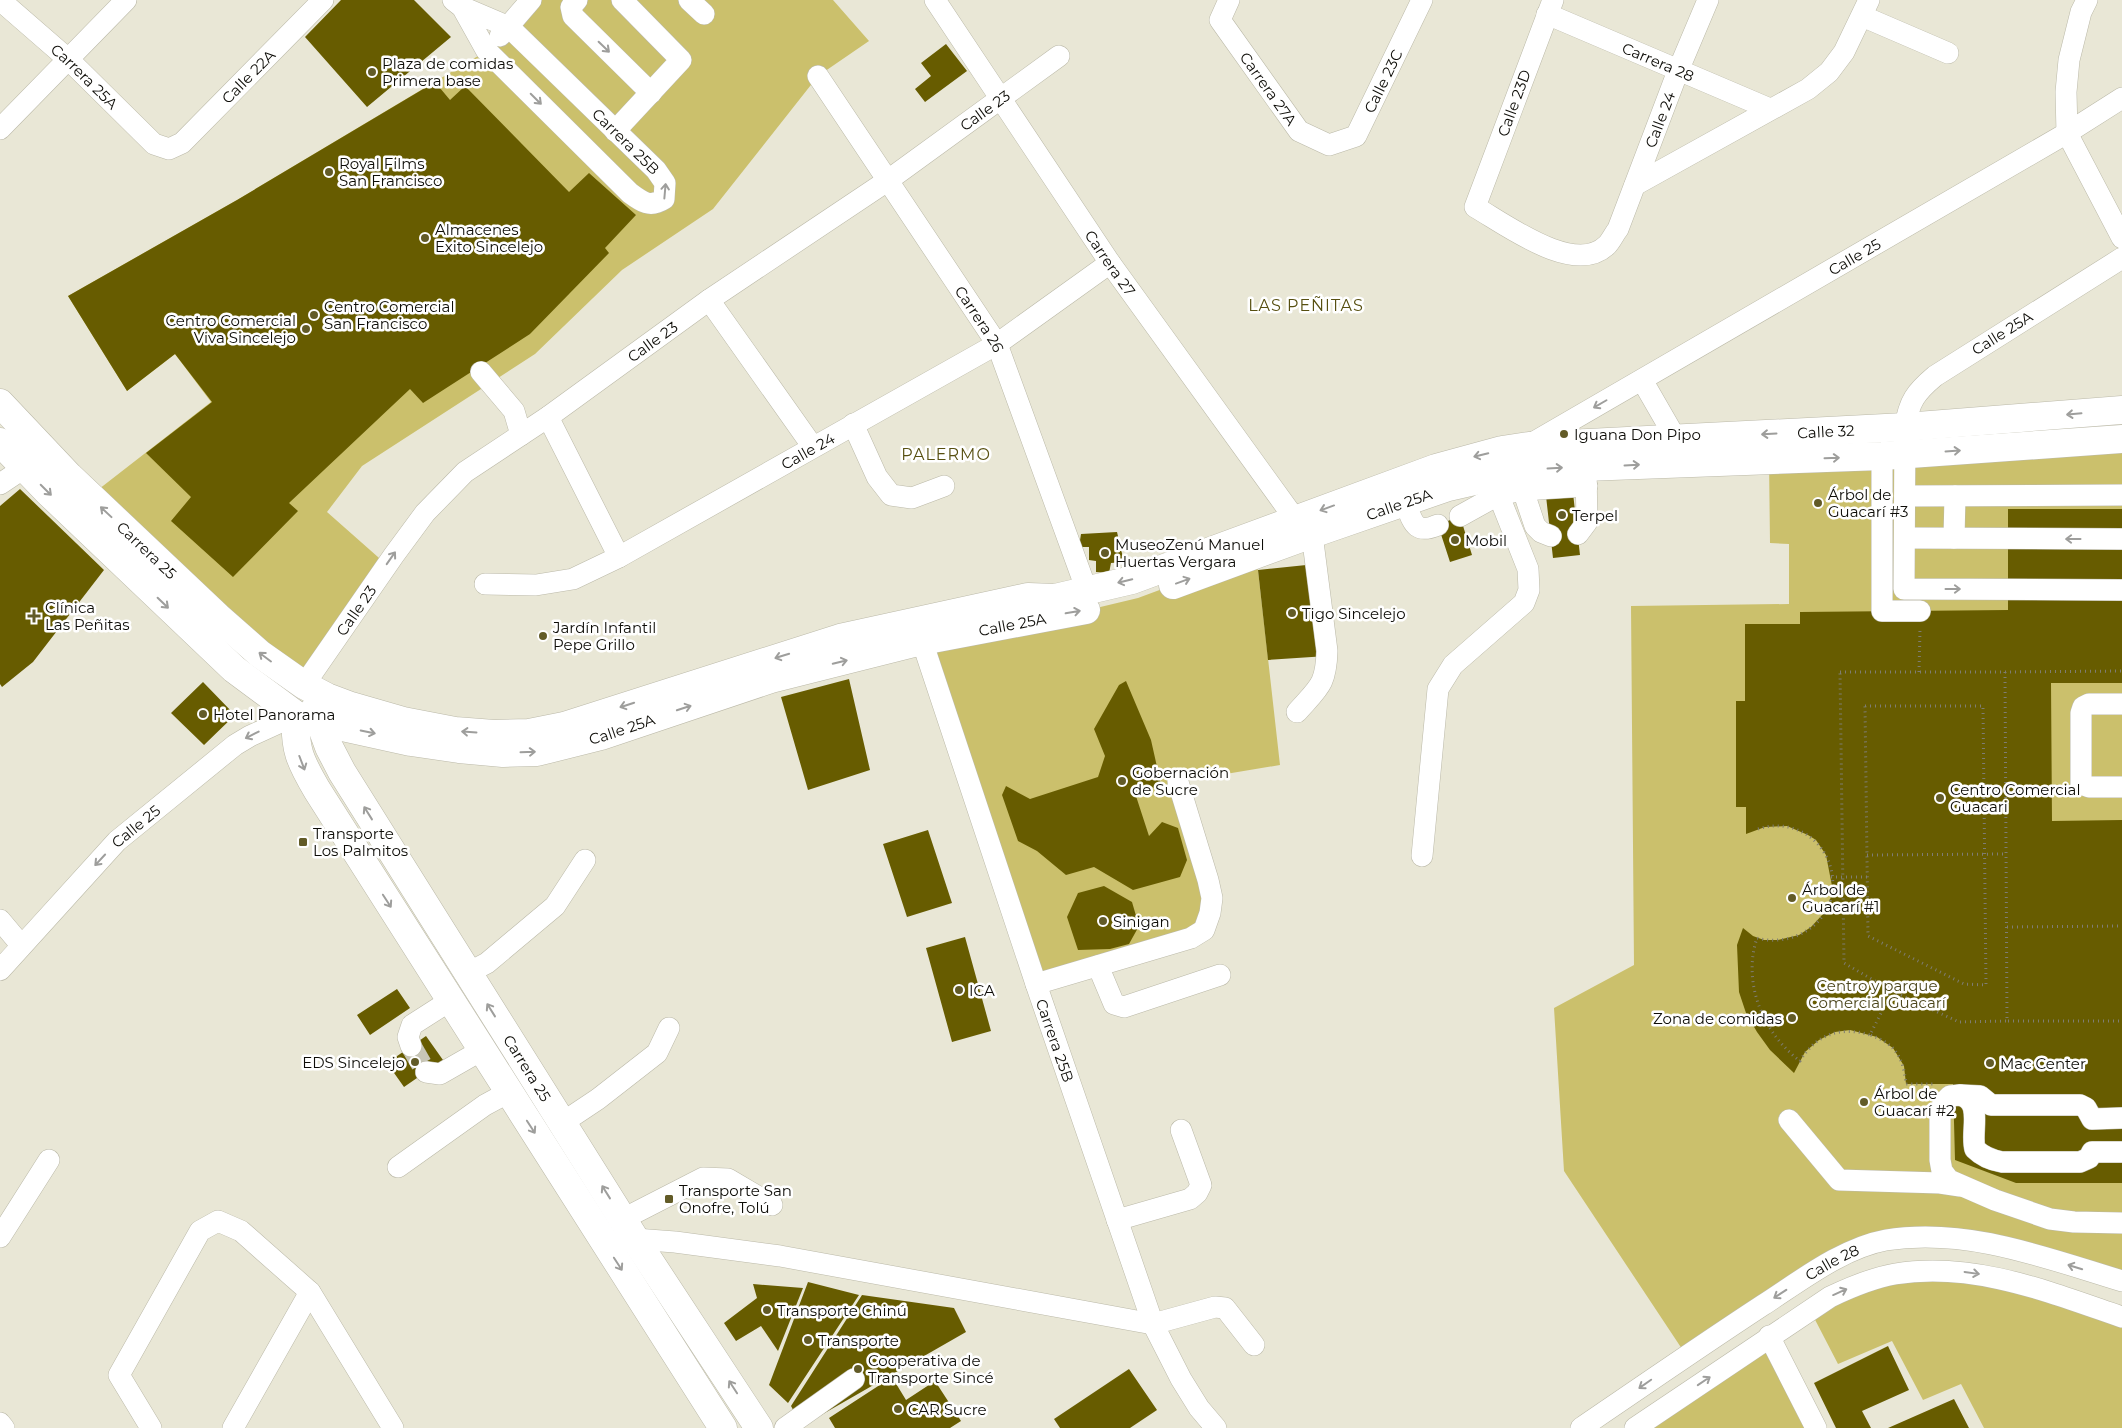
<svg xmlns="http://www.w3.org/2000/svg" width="2122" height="1428" font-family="Montserrat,sans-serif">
	<rect width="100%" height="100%" fill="#e9e7d6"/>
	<path fill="#cbc06c" d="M 531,0 L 833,0 L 869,41 L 818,76 L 713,209 L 622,270 L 535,354 L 362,466 L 327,512 L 387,565 L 304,685 L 90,496 L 211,402 L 175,354 L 127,391 L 68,296 L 237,200 L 483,53 Z
		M 2122,439 L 2122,1281 L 2039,1255 L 1885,1240 L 1686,1355 L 1564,1171 L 1554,1008 L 1634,965 L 1631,606 L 1789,604 L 1789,544 L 1770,543 L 1769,460 Z
		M 1251,556 L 1258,570 L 1280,765 L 1178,782 L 1208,880 L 1204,930 L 1036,984 L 922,641 L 1092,609 L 1138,598 Z
		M 1923,1271 L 2122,1317 L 2122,1428 L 1984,1428 L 1961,1384 L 1923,1400 L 1892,1341 L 1838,1364 L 1810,1310 Z
		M 1769,1336 L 1816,1428 L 1635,1428 Z"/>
	<path fill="#675c00" d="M 341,0 L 414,0 L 451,37 L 367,107 L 305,37 Z
		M 946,44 L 967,71 L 925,102 L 915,89 L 931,76 L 921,63 Z
		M 435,82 L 450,100 L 465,86 L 569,192 L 589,173 L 636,215 L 605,248 L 609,253 L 530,334 L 423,403 L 410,389 L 289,503 L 298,511 L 233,577 L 171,521 L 191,497 L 146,453 L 212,402 L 175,354 L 127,391 L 68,296 L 237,200 Z
		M 20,489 L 104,570 L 33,662 L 2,687 L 0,684 L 0,506 Z
		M 1573,493 L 1580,555 L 1553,558 L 1546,496 Z
		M 2008,509 L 2122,509 L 2122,683 L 2051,683 L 2052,821 L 2122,820 L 2122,1183 L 2016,1183 L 1955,1160 L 1953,1084 L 1906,1084 L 1904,1066 L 1893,1048 L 1877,1037 L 1850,1030 L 1835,1032 L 1819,1040 L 1805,1052 L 1794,1073 L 1770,1050 L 1757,1032 L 1746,1013 L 1739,992 L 1737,945 L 1743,928 L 1753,936 L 1764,940 L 1778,940 L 1799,935 L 1811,927 L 1823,914 L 1832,895 L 1832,886 L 1826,855 L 1816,840 L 1808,835 L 1787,826 L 1765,827 L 1746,834 L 1746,807 L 1736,807 L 1736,701 L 1745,701 L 1745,624 L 1800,624 L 1800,612 L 2008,610 Z
		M 1460,516 L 1472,555 L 1450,562 L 1438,525 Z
		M 1117,532 L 1124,562 L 1111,563 L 1109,573 L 1096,572 L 1096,561 L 1089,560 L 1089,547 L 1079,547 L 1081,534 Z
		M 1316,564 L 1327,656 L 1268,660 L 1258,570 Z
		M 849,679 L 870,770 L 808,790 L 781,697 Z
		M 1126,681 L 1151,740 L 1162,789 L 1160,793 L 1151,786 L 1135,793 L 1149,836 L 1162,822 L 1178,828 L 1187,860 L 1180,877 L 1133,890 L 1094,867 L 1066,875 L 1037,851 L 1018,841 L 1002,795 L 1006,786 L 1030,799 L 1098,777 L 1105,756 L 1094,729 L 1119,685 Z
		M 203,682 L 235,715 L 204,745 L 171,713 Z
		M 928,830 L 952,903 L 907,917 L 883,844 Z
		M 1104,886 L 1132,902 L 1139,926 L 1129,944 L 1110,949 L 1078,950 L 1067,917 L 1078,893 Z
		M 965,937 L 991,1031 L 952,1042 L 926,948 Z
		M 397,989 L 410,1008 L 370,1035 L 357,1015 Z
		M 426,1036 L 443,1060 L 404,1087 L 387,1063 Z
		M 808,1282 L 859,1295 L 788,1403 L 769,1385 Z
		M 753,1284 L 803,1288 L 778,1351 L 761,1326 L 736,1341 L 724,1323 L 757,1298 Z
		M 862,1295 L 954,1308 L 966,1332 L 802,1426 L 791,1406 Z
		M 1888,1346 L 1909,1390 L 1862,1411 L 1871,1428 L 1836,1428 L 1814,1383 Z
		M 1129,1369 L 1157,1410 L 1130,1428 L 1060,1428 L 1054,1419 Z
		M 892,1377 L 906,1400 L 935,1381 L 961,1421 L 950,1428 L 835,1428 L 829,1418 Z
		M 1954,1399 L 1969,1428 L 1888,1428 Z"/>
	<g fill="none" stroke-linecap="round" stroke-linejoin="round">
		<path stroke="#c8c6b7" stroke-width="21" stroke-dasharray="21 11" stroke-linecap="butt" d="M 411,1046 L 426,1072"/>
		<g stroke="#bbb9a8" stroke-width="22">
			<g id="minor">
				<path id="s1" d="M 0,0 L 69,60 L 154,144 L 169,149 L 182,143 L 323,0"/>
				<path id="s2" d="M 453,0 L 462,7 L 509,27 L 656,170 L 665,183 L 664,199 C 650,208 642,202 630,193 L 486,50 L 462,7"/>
				<path d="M 577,0 L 571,7 L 573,16 L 651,93"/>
				<path d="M 689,0 L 704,14"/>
				<path id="s3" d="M 935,0 L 1110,263 L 1295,519"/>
				<path id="s4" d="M 1229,0 L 1220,20 L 1299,131 L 1329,145 L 1356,136 L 1422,0"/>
				<path id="s5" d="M 1553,0 L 1475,207 C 1505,224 1575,277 1607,245 C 1611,241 1614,234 1618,229 L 1678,71 L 1708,0"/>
				<path d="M 2087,0 L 2081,12 L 2069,60 L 2066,92 L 2067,133 L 2122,238"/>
				<path id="s6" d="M 1547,14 L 1770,109"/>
				<path d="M 1862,16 L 1948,53"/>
				<path d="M 500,36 L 531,0"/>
				<path id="s7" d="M 818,76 L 997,344 L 1087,591"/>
				<path d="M 0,129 L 126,0"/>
				<path d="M 615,131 L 681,60 L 622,0"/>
				<path d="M 1635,185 L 1808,89 L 1829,72 L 1844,52 L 1869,0"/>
				<path d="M 2122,258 L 1935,376 C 1916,392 1909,401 1905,427 L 1904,589 L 2122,590"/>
				<path d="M 709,300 L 813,447"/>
				<path d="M 481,372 L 514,411 L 521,435"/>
				<path d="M 1642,380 L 1676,439 L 1677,453"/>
				<path d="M 548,417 L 619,557"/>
				<path d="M 853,424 L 877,477 L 891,495 L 912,498 L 944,486"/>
				<path id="s8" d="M 1529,445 L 2067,133 L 2122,98"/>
				<path d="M 1882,456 L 1882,611 L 1920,611"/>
				<path d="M 1519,478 L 1535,526 L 1541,532 L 1551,536"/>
				<path d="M 0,484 L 24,468"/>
				<path d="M 1905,496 L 2122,495"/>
				<path d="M 1405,502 C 1413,522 1414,535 1438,525"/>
				<path d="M 1460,516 L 1498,495 L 1523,490 L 1587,486"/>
				<path d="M 1578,534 L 1587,522 L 1586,472"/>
				<path d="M 1905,538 L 2122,539"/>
				<path d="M 1954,538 L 1955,496"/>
				<path id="s9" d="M 485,584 L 536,585 L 573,579 L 619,557 L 997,344 L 1110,263"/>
				<path id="s10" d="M 922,641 L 1036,984 L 1153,1324 L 1181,1379 L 1199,1408 L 1216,1428"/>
				<path id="s11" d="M 304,685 L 394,555 L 425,513 L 465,472 L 548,417 L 709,300 L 887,181 L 1059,56"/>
				<path d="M 2122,704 L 2089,704 L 2083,707 L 2081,713 L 2081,784 L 2089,787 L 2122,787"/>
				<path d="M 1297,712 C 1319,687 1326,685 1327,651 L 1312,534"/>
				<path d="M 1422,856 L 1438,689 L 1453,665 L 1524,603 L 1529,590 L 1528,569 L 1491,476"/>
				<path d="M 0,920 L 21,945"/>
				<path d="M 1098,966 L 1114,1004 L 1124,1007 L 1220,975"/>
				<path id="s12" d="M 0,970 L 117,841 L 235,745 L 250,736 L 296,715"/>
				<path d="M 468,973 L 487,963 L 555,906 L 585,860"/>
				<path d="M 1036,984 L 1191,938 L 1204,930 L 1210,913 L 1212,898 L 1208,880 L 1178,782"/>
				<path d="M 411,1046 L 408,1037 L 412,1025 L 451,1000"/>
				<path d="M 426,1072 L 440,1074 L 482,1050"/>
				<path d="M 1960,1095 C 1984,1101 1970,1132 1975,1149 C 1983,1157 1991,1160 2002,1162 L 2080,1162 L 2089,1158 L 2092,1152 L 2122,1152"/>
				<path d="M 2122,1118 L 2092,1119 L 2086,1108 L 2080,1105 L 1991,1105 L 1980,1096 L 1960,1095 L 1950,1096 L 1943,1103 L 1940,1114 L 1940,1160 L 1942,1171 L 1949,1180 L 1995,1200 L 2050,1219 L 2074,1222 L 2122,1223"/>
				<path d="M 1789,1120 L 1839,1180 L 1940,1183 L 1960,1186"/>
				<path d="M 562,1123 L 598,1099 L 657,1053 L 669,1028"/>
				<path d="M 398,1167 L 485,1105 L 509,1092"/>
				<path d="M 623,1219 L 703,1178 L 728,1179 L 772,1205"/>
				<path d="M 1117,1220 L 1190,1199 L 1197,1193 L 1201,1185 L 1181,1130"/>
				<path d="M 0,1237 L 49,1160"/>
				<path d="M 635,1239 L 675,1242 L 780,1256 L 1153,1324 L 1215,1307 L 1225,1308 L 1254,1345"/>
				<path d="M 1769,1336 L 1816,1428"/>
				<path d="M 0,1423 L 4,1428"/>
				<path d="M 151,1428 L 119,1375 L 200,1231 L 218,1221 L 241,1231 L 310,1292 L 393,1428"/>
				<path d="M 233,1428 L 310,1292"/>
				<path d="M 785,1428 L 854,1379"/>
				<path id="s13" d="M 1581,1428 C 1641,1387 1702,1345 1763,1305 C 1799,1282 1842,1248 1886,1240 C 1967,1227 2046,1258 2122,1281"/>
				<path d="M 1635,1428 L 1830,1297 C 1851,1287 1872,1278 1895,1274 C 1973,1261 2049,1292 2122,1317"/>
			</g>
		</g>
		<g stroke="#bbb9a8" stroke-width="29">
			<g id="major">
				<path id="s14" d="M 0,403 L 69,476 L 218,617 L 260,654 L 304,685 L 327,697 L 351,706 L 403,721 L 455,731 L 494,734 L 529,733 L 564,726 L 840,638 L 1028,597 L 1055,598 L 1132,580 L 1436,468 L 1502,450 L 1529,446 L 1905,427 L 2122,410"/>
				<path id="s15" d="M 0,442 L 48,492 L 234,669 L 296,715 L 320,722 L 411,742 L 459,749 L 503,753 L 537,752 L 601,736 L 771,679 L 922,641 L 1086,610"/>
				<path id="s16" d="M 1173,585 L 1312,534 L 1448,487 L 1518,471 L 1558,468 L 1882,456 L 2122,439"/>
				<path id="s17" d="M 315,709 L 329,747 L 342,772 L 635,1239 L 759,1428"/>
				<path d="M 296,715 C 294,749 300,761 317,790 L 723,1428"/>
			</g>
		</g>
		<path stroke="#7f7d72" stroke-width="3" stroke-dasharray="1 4" stroke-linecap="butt" d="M 1840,672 L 2005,672 L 2007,1021 L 1959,1022 L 1892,991 L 1844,963 Z
			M 1919,672 L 1920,630
			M 2005,672 L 2122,671
			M 1865,706 L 1983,706 L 1986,985 L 1964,984 L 1868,936 Z
			M 1758,829 C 1800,815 1839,850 1832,894 C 1826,928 1789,947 1757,938 C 1742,983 1763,1033 1800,1061 C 1816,1034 1841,1026 1870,1035
			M 1867,855 L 2006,854
			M 1831,877 L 1867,877
			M 2007,927 L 2122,926
			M 1892,991 L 1870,1035 C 1896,1044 1903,1057 1906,1084 L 1934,1084
			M 2008,1021 L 2122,1021"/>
		<use href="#minor" stroke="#fff" stroke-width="21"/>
		<use href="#major" stroke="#fff" stroke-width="28"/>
	</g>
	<defs><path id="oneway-shaft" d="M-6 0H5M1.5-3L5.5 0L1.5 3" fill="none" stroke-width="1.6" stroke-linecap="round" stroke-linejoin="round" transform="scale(1.25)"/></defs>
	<g stroke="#9e9e9c">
		<use href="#oneway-shaft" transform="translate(604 47) rotate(44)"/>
		<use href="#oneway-shaft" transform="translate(536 99) rotate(45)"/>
		<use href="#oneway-shaft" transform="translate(665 191) rotate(-85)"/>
		<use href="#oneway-shaft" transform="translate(1600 404) rotate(150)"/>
		<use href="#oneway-shaft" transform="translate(2074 414) rotate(175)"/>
		<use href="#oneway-shaft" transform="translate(1769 434) rotate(177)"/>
		<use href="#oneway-shaft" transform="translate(1953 451) rotate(-4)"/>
		<use href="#oneway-shaft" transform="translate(1481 455) rotate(166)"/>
		<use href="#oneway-shaft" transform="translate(1832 458) rotate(-2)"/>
		<use href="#oneway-shaft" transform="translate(1632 465) rotate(-3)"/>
		<use href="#oneway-shaft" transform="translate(1555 468) rotate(-3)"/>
		<use href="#oneway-shaft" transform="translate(46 490) rotate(45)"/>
		<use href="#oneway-shaft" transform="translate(1327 508) rotate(160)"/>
		<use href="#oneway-shaft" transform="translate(106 512) rotate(-137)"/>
		<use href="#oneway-shaft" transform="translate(2073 539) rotate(-180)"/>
		<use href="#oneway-shaft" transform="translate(391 558) rotate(-55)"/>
		<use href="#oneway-shaft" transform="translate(1125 581) rotate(166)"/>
		<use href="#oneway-shaft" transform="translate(1183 581) rotate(-20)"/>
		<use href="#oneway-shaft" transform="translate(1953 589)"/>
		<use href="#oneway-shaft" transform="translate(163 603) rotate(44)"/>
		<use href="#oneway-shaft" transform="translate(1073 612) rotate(-10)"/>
		<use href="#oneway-shaft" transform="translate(782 656) rotate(163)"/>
		<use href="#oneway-shaft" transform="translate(265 657) rotate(-143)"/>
		<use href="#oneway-shaft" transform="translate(840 662) rotate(-14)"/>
		<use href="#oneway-shaft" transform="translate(627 705) rotate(162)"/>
		<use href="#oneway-shaft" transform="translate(684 708) rotate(-18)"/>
		<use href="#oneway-shaft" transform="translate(368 732) rotate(12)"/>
		<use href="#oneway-shaft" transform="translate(469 732) rotate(-176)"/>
		<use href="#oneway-shaft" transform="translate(252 735) rotate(153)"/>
		<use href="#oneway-shaft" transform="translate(528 752) rotate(-2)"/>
		<use href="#oneway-shaft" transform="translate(302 763) rotate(69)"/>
		<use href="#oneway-shaft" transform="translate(368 813) rotate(-122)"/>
		<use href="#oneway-shaft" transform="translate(100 860) rotate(133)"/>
		<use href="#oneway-shaft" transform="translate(387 901) rotate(57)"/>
		<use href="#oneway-shaft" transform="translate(491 1010) rotate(-122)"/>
		<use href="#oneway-shaft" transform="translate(531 1127) rotate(57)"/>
		<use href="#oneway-shaft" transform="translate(606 1192) rotate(-122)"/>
		<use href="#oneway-shaft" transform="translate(618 1264) rotate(57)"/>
		<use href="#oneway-shaft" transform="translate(2075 1267) rotate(-163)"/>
		<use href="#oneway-shaft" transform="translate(1972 1273) rotate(8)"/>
		<use href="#oneway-shaft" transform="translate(1840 1292) rotate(-24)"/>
		<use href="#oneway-shaft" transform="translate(1780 1294) rotate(147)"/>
		<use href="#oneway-shaft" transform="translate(1704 1381) rotate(-34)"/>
		<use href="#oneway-shaft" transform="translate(1645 1384) rotate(145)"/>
		<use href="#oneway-shaft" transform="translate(733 1387) rotate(-123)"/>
	</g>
	<g fill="#625b27" stroke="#fff" stroke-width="2">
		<circle cx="372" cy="72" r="5"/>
		<circle cx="329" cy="172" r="5"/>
		<circle cx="425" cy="238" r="5"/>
		<circle cx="314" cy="315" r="5"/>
		<circle cx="306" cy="329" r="5"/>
		<circle cx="1564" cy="434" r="5"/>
		<circle cx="1818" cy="503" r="5"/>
		<circle cx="1562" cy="515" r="5"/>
		<circle cx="1455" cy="540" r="5"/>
		<circle cx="1105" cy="553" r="5"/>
		<circle cx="1292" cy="613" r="5"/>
		<path d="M31.5 608.5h5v5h5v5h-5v5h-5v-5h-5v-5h5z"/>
		<circle cx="543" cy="636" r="5"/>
		<circle cx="203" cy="714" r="5"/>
		<circle cx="1122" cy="781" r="5"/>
		<circle cx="1940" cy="798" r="5"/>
		<rect x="298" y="837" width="10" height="10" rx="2.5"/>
		<circle cx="1792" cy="898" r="5"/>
		<circle cx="1103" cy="921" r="5"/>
		<circle cx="959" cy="990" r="5"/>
		<circle cx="1792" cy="1018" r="5"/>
		<circle cx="415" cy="1062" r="5"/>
		<circle cx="1990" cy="1063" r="5"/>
		<circle cx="1864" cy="1102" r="5"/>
		<rect x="664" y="1194" width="10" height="10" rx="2.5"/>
		<circle cx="767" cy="1310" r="5"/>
		<circle cx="808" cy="1340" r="5"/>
		<circle cx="858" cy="1369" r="5"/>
		<circle cx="898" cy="1409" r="5"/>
	</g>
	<g text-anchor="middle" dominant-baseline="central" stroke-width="5" stroke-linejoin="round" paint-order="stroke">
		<g font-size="15" fill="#0d0c07" stroke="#fff">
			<text stroke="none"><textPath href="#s6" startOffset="121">Carrera 28</textPath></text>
			<text stroke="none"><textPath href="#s1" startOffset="114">Carrera 25A</textPath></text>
			<text stroke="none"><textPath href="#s1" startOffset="335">Calle 22A</textPath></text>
			<text stroke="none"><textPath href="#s4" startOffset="281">Calle 23C</textPath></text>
			<text stroke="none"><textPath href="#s4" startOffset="106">Carrera 27A</textPath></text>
			<text transform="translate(1514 103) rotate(-70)">Calle 23D</text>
			<text stroke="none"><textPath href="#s11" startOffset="901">Calle 23</textPath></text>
			<text stroke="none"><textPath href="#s5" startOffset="504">Calle 24</textPath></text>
			<text stroke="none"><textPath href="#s2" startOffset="226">Carrera 25B</textPath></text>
			<text stroke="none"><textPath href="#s8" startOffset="376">Calle 25</textPath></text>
			<text stroke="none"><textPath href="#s3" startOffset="316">Carrera 27</textPath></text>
			<text stroke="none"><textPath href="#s7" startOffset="292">Carrera 26</textPath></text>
			<text transform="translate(2002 333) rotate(-32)">Calle 25A</text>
			<text stroke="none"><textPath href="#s11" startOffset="496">Calle 23</textPath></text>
			<text stroke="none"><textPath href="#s14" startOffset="1989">Calle 32</textPath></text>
			<text stroke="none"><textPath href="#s9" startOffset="356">Calle 24</textPath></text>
			<text stroke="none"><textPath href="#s16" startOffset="240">Calle 25A</textPath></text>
			<text stroke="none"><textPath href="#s14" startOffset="208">Carrera 25</textPath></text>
			<text stroke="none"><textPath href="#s11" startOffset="91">Calle 23</textPath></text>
			<text stroke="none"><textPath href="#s15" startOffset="1141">Calle 25A</textPath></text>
			<text stroke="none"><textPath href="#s15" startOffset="736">Calle 25A</textPath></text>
			<text stroke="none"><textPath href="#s12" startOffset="198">Calle 25</textPath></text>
			<text stroke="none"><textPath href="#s10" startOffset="421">Carrera 25B</textPath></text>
			<text stroke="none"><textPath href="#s17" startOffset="418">Carrera 25</textPath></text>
			<text stroke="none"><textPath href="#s13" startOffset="301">Calle 28</textPath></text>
		</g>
		<g font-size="15" fill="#0d0c07" stroke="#fff" text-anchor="start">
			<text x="382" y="63">Plaza de comidas<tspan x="382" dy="17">Primera base</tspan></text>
			<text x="339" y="163">Royal Films<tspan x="339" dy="17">San Francisco</tspan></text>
			<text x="435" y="229">Almacenes<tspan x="435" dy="17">Exito Sincelejo</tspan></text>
			<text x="324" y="306">Centro Comercial<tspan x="324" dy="17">San Francisco</tspan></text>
			<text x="296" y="320" text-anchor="end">Centro Comercial<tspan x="296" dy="17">Viva Sincelejo</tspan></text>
			<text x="1574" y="434">Iguana Don Pipo</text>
			<text x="1828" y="494">Árbol de<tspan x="1828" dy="17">Guacarí #3</tspan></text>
			<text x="1572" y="515">Terpel</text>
			<text x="1465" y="540">Mobil</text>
			<text x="1115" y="544">MuseoZenú Manuel<tspan x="1115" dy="17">Huertas Vergara</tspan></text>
			<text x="45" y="607">Clínica<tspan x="45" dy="17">Las Peñitas</tspan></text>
			<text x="1302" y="613">Tigo Sincelejo</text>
			<text x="553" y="627">Jardín Infantil<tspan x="553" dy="17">Pepe Grillo</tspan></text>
			<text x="213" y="714">Hotel Panorama</text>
			<text x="1132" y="772">Gobernación<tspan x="1132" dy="17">de Sucre</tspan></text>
			<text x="1950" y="789">Centro Comercial<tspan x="1950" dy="17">Guacari</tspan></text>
			<text x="313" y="833">Transporte<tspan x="313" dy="17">Los Palmitos</tspan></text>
			<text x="1802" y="889">Árbol de<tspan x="1802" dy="17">Guacarí #1</tspan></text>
			<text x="1113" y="921">Sinigan</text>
			<text x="969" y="990">ICA</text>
			<text x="1782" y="1018" text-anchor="end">Zona de comidas</text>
			<text x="405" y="1062" text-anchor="end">EDS Sincelejo</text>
			<text x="2000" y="1063">Mac Center</text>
			<text x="1874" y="1093">Árbol de<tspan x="1874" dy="17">Guacarí #2</tspan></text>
			<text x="679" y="1190">Transporte San<tspan x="679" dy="17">Onofre, Tolú</tspan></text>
			<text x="777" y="1310">Transporte Chinú</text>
			<text x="818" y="1340">Transporte</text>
			<text x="868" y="1360">Cooperativa de<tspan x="868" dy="17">Transporte Sincé</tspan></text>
			<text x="908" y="1409">CAR Sucre</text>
		</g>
		<g font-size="15" fill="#4c461c" stroke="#fff">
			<text x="1877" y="985">Centro y parque<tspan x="1877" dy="17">Comercial Guacarí</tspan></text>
		</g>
		<g font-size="16" letter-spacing="1" fill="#574f10" stroke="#fff">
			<text x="1306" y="305">LAS PEÑITAS</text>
			<text x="946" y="454">PALERMO</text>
		</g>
	</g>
</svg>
